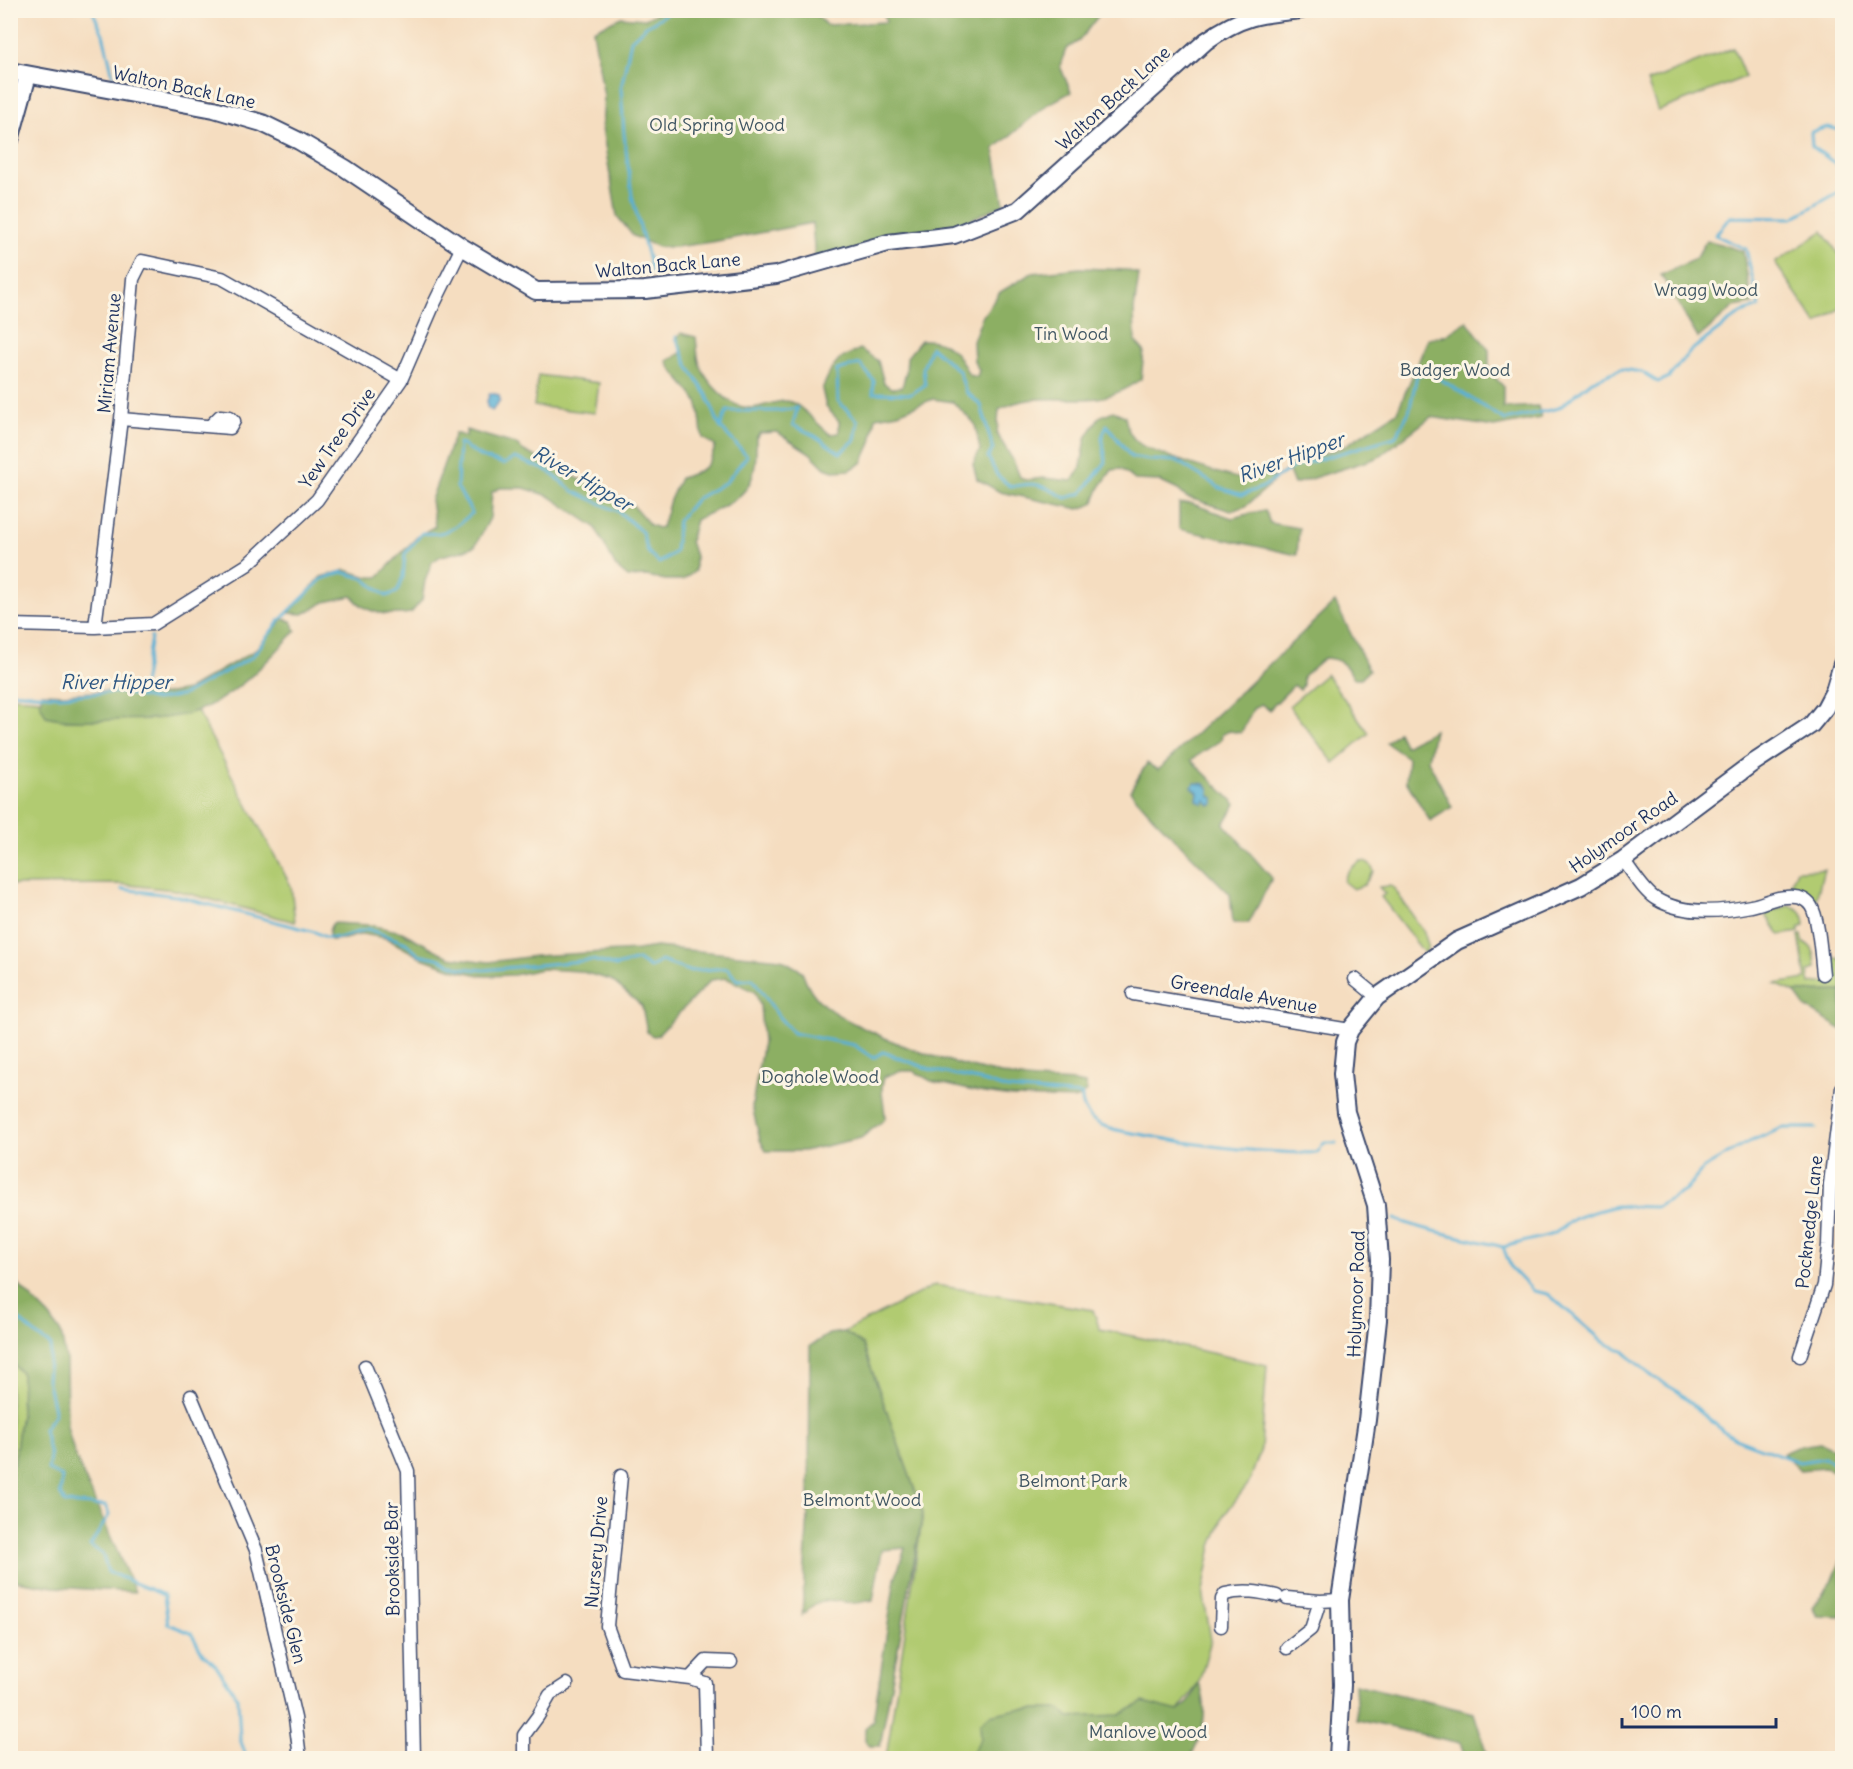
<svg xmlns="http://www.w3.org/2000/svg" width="1853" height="1769" font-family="Delius,sans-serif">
	<rect width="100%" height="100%" fill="#fcf5e5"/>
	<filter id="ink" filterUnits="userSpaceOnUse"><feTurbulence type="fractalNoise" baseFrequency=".0167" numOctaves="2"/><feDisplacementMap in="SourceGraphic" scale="12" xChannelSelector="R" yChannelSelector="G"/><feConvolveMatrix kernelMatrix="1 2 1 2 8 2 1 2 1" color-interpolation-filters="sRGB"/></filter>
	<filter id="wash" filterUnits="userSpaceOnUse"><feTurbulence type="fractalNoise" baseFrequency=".008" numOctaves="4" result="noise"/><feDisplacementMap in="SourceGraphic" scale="24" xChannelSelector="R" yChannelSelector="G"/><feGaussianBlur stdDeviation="1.35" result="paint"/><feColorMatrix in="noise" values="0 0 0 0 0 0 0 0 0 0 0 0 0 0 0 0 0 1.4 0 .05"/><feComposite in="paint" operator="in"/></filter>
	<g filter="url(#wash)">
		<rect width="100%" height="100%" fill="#f5ddc0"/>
		<path fill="#b1cb71" stroke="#667d68" stroke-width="1.5" d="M 1733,48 L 1745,77 L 1658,111 L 1647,82 Z
			M 1823,231 L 1842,260 L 1842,307 L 1817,324 L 1775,263 Z
			M 538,375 L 599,383 L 595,413 L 534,406 Z
			M 1326,674 L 1369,733 L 1334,763 L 1289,706 Z
			M 10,697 L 39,699 L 40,704 L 61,720 L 151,719 L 197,711 L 291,886 L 295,922 L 175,890 L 120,884 L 11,885 Z
			M 1361,861 C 1368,861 1371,864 1374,871 L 1364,885 L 1353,889 L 1344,882 C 1345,872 1353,866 1361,861 Z
			M 1824,869 L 1815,904 L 1796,891 L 1788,890 L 1797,870 Z
			M 1389,886 L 1393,887 L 1424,932 L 1428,945 L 1425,954 L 1381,897 L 1385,894 L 1379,887 Z
			M 1787,906 C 1800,907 1804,912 1805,925 L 1799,928 L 1799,932 L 1780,935 L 1765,914 Z
			M 1799,935 L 1802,935 L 1803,942 C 1815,947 1815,956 1816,968 L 1808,972 L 1810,984 L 1836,981 L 1834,969 L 1828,968 L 1825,953 L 1834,958 L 1842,959 L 1842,991 L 1794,992 L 1775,984 L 1806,979 Z
			M 935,1285 L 1093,1310 L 1100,1329 L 1267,1365 L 1261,1449 L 1249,1483 L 1225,1514 L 1212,1546 L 1203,1591 L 1211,1640 L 1199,1683 L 1178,1711 L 1107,1758 L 886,1758 L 923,1513 L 863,1345 L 844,1332 Z
			M 10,1361 L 22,1374 L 21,1414 L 14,1464 L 11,1465 Z"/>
		<path fill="#8caf63" stroke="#546f60" stroke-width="1.5" d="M 663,10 L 813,11 L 826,25 L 886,22 L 883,11 L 1102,11 L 1079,41 L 1066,49 L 1060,66 L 1071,92 L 1047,105 L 994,149 L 1004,204 L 952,228 L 815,259 L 812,223 L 712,242 L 675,247 L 658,247 L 633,236 L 617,216 L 602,128 L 604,97 L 593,30 L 621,17 L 645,19 Z
			M 1707,240 L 1743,251 L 1752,304 L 1734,307 L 1698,338 L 1661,275 L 1695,259 Z
			M 1080,268 L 1127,270 L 1139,275 L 1134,310 L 1135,341 L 1144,351 L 1141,379 C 1128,388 1114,396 1098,398 C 1066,402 1028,392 999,410 L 997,434 L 1013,460 L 1020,477 L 1025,480 L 1044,478 L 1072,481 L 1081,467 L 1086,438 L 1099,417 L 1113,411 L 1125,416 C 1127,428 1130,437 1140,444 C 1147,451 1230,477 1242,479 C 1252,480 1264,472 1271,466 L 1274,471 L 1272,483 L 1246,506 L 1231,511 L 1186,497 L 1178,490 L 1159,481 L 1135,480 L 1121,469 L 1112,470 L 1100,487 L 1093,504 L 1079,509 L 1000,492 L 977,479 L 973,464 L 980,450 L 975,424 L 953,402 L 933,399 L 898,413 L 876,417 L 871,443 L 862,463 L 850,470 L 833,471 L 825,468 L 810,453 L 777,432 L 760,433 L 756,438 C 757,468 755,490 726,505 C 716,511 706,514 696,520 L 690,541 L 695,556 L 695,571 L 683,580 L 665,580 L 647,576 L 628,577 L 616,567 L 595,527 L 549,496 L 524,488 L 500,488 L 492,492 L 490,518 L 475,546 L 462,551 L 441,556 L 432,562 L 425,581 L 422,600 L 411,613 C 389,616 366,615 352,596 L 325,602 L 303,614 L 289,613 L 321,577 L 346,570 L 368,577 L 378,577 L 418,536 L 435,526 L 431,500 L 455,433 L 466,437 L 466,430 L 515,444 L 524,451 L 587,483 L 630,502 L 650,525 L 658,528 L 662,527 L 670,500 L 680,478 C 700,472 710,469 715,446 L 703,438 C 700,428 701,407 696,400 C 688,386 675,378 667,361 L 683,352 L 676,339 L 681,333 L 696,337 C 697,345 697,357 700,365 C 707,383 730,408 750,408 C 762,408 775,400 787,401 C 801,403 817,425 830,434 L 839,433 L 839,421 L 826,407 L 822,389 L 831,370 L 840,359 L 860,349 L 878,361 L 884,383 L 891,388 L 902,387 L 906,373 L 907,357 L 921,340 C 948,339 958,352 969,375 L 977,377 L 979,370 L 974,361 L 973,341 L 982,317 L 1000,292 L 1032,273 Z
			M 1467,321 L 1489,350 L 1489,371 L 1503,386 L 1503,408 L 1538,406 L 1541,418 L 1494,427 L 1431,417 L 1377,458 L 1294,484 L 1287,466 L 1343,447 L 1397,412 L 1428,339 L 1446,335 Z
			M 1190,503 L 1232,518 L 1265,510 L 1270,523 L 1299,528 L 1297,555 L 1179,529 L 1179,504 Z
			M 1335,602 L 1369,670 L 1361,678 L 1354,678 C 1345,664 1341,659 1324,658 L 1303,676 L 1303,685 L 1300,690 L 1294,685 L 1269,710 L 1261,704 L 1253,709 L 1241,733 L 1230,731 L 1222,734 L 1221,740 L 1191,760 L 1236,804 L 1224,824 L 1272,878 L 1249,923 L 1233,923 L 1230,894 L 1154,818 L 1130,791 L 1147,763 L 1158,770 Z
			M 283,619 L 291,621 L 296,631 C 268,660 235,698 196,711 C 170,720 141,719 114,720 C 91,720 68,722 46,716 L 40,704 L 42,693 L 64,694 L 124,690 L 159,695 L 187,690 L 254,651 Z
			M 1434,730 L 1428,760 L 1452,807 L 1430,821 L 1406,781 L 1408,758 L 1386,743 L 1398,732 L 1405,746 Z
			M 333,923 L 369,925 L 402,932 L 449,957 L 489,962 L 535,956 L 637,950 L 656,947 L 781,959 L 802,971 C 806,983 814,997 824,1005 C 837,1016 853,1023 868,1030 C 918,1055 971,1069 1026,1079 C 1045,1082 1066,1079 1085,1084 L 1087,1091 L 1077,1099 L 1012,1097 L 978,1092 L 931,1081 L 914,1071 L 899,1071 L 884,1077 C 879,1092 885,1103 885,1119 L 861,1138 L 803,1151 L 766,1151 L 760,1140 L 752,1106 L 763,1042 L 760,1005 L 755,992 L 726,978 L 711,980 L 658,1035 L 653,1036 L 647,1032 L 642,1006 L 611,980 L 579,971 L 542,969 L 514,975 L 485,976 L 456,970 L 422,958 L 386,938 L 363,934 L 344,939 L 331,940 C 328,934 328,929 333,923 Z
			M 1842,991 L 1842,1030 L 1805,1007 L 1794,992 Z
			M 11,1277 L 50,1317 L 61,1333 L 66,1359 L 67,1426 L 75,1456 L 135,1592 L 54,1587 L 11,1580 L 11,1465 L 14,1464 L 21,1414 L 22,1374 L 11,1361 Z
			M 844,1332 L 863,1345 L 923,1513 L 880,1746 L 870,1746 L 865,1740 L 865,1728 L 873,1721 L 895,1579 L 905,1548 L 882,1550 L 873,1600 C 867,1601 861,1603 854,1603 C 829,1601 822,1594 802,1615 L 809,1495 L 810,1346 L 829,1334 Z
			M 1820,1443 L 1842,1453 L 1842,1475 L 1825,1468 L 1800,1470 L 1783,1453 L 1799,1446 Z
			M 1841,1560 L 1842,1560 L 1842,1617 L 1818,1616 L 1812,1607 L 1832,1582 Z
			M 1199,1683 C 1210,1710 1203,1734 1190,1758 L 968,1758 L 981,1739 L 980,1723 L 990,1715 L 1018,1709 L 1060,1709 L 1069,1717 L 1119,1715 L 1143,1702 L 1178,1711 L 1188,1703 Z
			M 1355,1684 L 1474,1713 L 1488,1758 L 1465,1758 L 1460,1743 L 1357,1720 Z"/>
		<path fill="#58b0d5" stroke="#3a709a" stroke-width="1.5" d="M 490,393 L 499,395 L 500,400 L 492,411 L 487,407 L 487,401 Z
			M 1194,783 L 1205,784 L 1209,789 L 1209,796 L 1214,798 L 1214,804 L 1210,805 L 1205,800 L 1203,804 L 1197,800 L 1198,792 L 1192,787 Z"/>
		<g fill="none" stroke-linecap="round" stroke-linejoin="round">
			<path stroke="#58b0d5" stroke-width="3" d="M 92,10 L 103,34 L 114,80
				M 1842,131 L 1828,127 L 1811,132 L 1812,146 L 1842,169
				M 652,273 L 632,196 L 624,134 L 621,88 L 631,40 L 646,26 L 673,10
				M 676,337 L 688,366 L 707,395 L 720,427
				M 10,692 L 59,696 L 120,692 L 156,700 L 183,695 L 252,657 L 280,620 L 322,579 L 342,572 L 363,578 L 386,596 L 397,592 L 403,577 L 405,554 L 422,533 C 446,536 454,529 472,513 L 457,487 L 459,443 L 481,457 L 504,464 L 515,458 L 548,471 L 573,491 L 619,512 L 642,532 L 648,552 L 659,563 L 675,552 L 678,521 L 696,499 L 726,482 L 747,456 L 720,427 L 727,411 L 778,411 L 797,408 L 793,425 L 815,436 L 840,453 L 855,440 L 858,421 L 838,401 L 837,370 L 860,364 L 874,381 L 873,393 L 911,394 L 925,385 L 923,368 L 931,347 L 959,371 L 966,392 L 981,405 L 993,449 L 988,457 L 997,475 L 1011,487 C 1038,481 1042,485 1066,498 L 1082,493 L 1106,462 L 1102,437 L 1107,425 L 1131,457 L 1149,460 L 1177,461 L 1220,488 L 1242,495 L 1263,487 L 1293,467 L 1395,437 L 1409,412 L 1417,375 L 1429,372 L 1505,420 L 1559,408 L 1592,381 L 1621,369 L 1642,372 L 1658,382 L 1669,377 L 1689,352 L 1741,313 L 1759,307 L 1746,249 L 1715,235 L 1730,217 L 1793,218 L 1842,190
				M 141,697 L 151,637
				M 122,889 L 176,896 L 315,932 L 325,937 L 339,938 L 368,929 L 406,943 L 418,954 L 437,958 L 461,968 L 484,970 L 592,960 L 616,966 L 638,960 L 650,968 L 661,961 L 689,971 L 727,968 L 737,980 L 753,979 L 779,1017 L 793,1033 L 854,1045 L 873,1058 L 883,1052 L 932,1070 L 983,1081 L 1008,1089 L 1082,1095 C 1081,1103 1085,1113 1092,1119 C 1105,1130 1128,1132 1144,1135 C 1201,1146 1259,1153 1317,1153 L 1324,1143 L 1336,1143
				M 1395,1219 C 1430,1233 1467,1237 1503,1247 L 1511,1268 L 1533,1291 L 1548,1294 L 1605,1343 L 1623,1351 L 1653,1377 L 1677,1391 L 1723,1431 L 1735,1438 L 1799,1462 L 1825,1458 L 1842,1468
				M 1503,1247 L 1554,1234 L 1575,1218 L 1597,1211 L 1616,1206 L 1656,1207 L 1685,1191 L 1704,1168 L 1745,1144 L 1782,1128 L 1816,1128
				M 10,1312 C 25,1324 34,1336 51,1345 L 47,1379 L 55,1414 L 44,1429 L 50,1456 L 48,1470 L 62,1477 L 60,1493 L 65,1503 L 106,1506 L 109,1515 L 90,1546 L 102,1553 L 108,1572 L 164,1595 L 168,1624 L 191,1633 L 203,1654 L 215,1664 L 238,1698 L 240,1739 L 247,1758"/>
		</g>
	</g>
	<g filter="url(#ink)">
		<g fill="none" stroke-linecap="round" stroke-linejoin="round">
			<g stroke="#3c496d" stroke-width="15">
				<path id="street" d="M 121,419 L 230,428 L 234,421 L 230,417 L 220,416 L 210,426
					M 10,625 L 95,627 L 153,624 L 247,565 L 317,500 L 401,380 L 433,306 L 462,247
					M 95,627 L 121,419 L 133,279 L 142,261 L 222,278 L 401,380
					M 1623,860 C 1633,872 1643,891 1656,899 C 1683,915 1721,912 1751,906 C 1763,904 1774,897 1786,897 C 1796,896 1805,897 1811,906 C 1819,918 1821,958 1823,974
					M 1355,979 L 1377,997
					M 1133,994 L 1350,1030
					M 1800,1356 L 1824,1285 L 1828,1245 L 1830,1184 L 1842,1088
					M 365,1366 L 408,1471 L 414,1758
					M 191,1396 L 256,1550 L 295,1718 L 300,1758
					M 621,1476 L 607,1626 L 623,1670 L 690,1678
					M 1287,1598 L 1320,1601
					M 1221,1626 L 1222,1599 L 1225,1594 C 1244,1589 1259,1592 1277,1596
					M 1287,1648 L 1311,1629 L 1320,1601 L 1340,1600
					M 524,1758 L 524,1735 L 538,1716 L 550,1695 L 567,1684
					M 707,1758 L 705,1683 L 690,1678 L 706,1661 L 731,1662"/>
			</g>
			<g stroke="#3c496d" stroke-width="20">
				<path id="secondary" d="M 10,71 L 214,109 L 262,123 L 299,141 L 345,168 L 462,247 L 536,291 L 645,290 L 776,275 L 888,243 L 954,235 L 1018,210 L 1206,41 C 1241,16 1259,14 1301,10
					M 10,140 L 28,75
					M 1338,1758 L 1342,1685 L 1340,1600 L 1367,1420 L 1378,1320 L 1380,1260 L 1376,1205 L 1346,1112 L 1342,1074 L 1345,1042 L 1350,1030 L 1377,997 L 1457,941 L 1581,886 L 1623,860 L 1750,765 L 1811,725 L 1825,708 L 1834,691 L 1842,664"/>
			</g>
			<use href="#street" stroke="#fff" stroke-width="12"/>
			<use href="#secondary" stroke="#fff" stroke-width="16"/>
		</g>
	</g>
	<g text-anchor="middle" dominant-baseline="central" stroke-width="6" stroke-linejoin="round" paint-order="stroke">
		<g font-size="18" fill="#1b2f5e" stroke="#fcf5e5">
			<text transform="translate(184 87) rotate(12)">Walton Back Lane</text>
			<text transform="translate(1113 98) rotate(-42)">Walton Back Lane</text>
			<text transform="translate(668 265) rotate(-5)">Walton Back Lane</text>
			<text transform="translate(109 353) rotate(-85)">Miriam Avenue</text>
			<text transform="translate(337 438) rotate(-55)">Yew Tree Drive</text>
			<text transform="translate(1623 832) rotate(-35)">Holymoor Road</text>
			<text transform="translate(1244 994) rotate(10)">Greendale Avenue</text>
			<text transform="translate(1809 1222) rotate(-84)">Pocknedge Lane</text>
			<text transform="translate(1356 1294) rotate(-88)">Holymoor Road</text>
			<text transform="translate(596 1552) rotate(-85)">Nursery Drive</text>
			<text transform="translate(392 1559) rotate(-91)">Brookside Bar</text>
			<text transform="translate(286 1604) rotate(76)">Brookside Glen</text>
		</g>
		<g font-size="18" fill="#405663" stroke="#fcf5e5">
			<text x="717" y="124">Old Spring Wood</text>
			<text x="1706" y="289">Wragg Wood</text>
			<text x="1071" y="333">Tin Wood</text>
			<text x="1455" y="369">Badger Wood</text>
			<text x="820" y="1076">Doghole Wood</text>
			<text x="1073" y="1480">Belmont Park</text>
			<text x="862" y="1499">Belmont Wood</text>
			<text x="1148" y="1731">Manlove Wood</text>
		</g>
		<g font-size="20" font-style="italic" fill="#2d5682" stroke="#fcf5e5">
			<text transform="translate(1291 457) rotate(-20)">River Hipper</text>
			<text transform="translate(583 478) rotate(30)">River Hipper</text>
			<text x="116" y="681">River Hipper</text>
		</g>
	</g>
	<rect width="1853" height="1769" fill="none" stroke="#fcf5e5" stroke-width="36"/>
	<path d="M1622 1718v9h154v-9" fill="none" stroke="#1b2f5e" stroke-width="3"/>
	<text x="1631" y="1718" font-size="18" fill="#1b2f5e" stroke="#fcf5e5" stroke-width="4.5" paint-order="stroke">100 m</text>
</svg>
